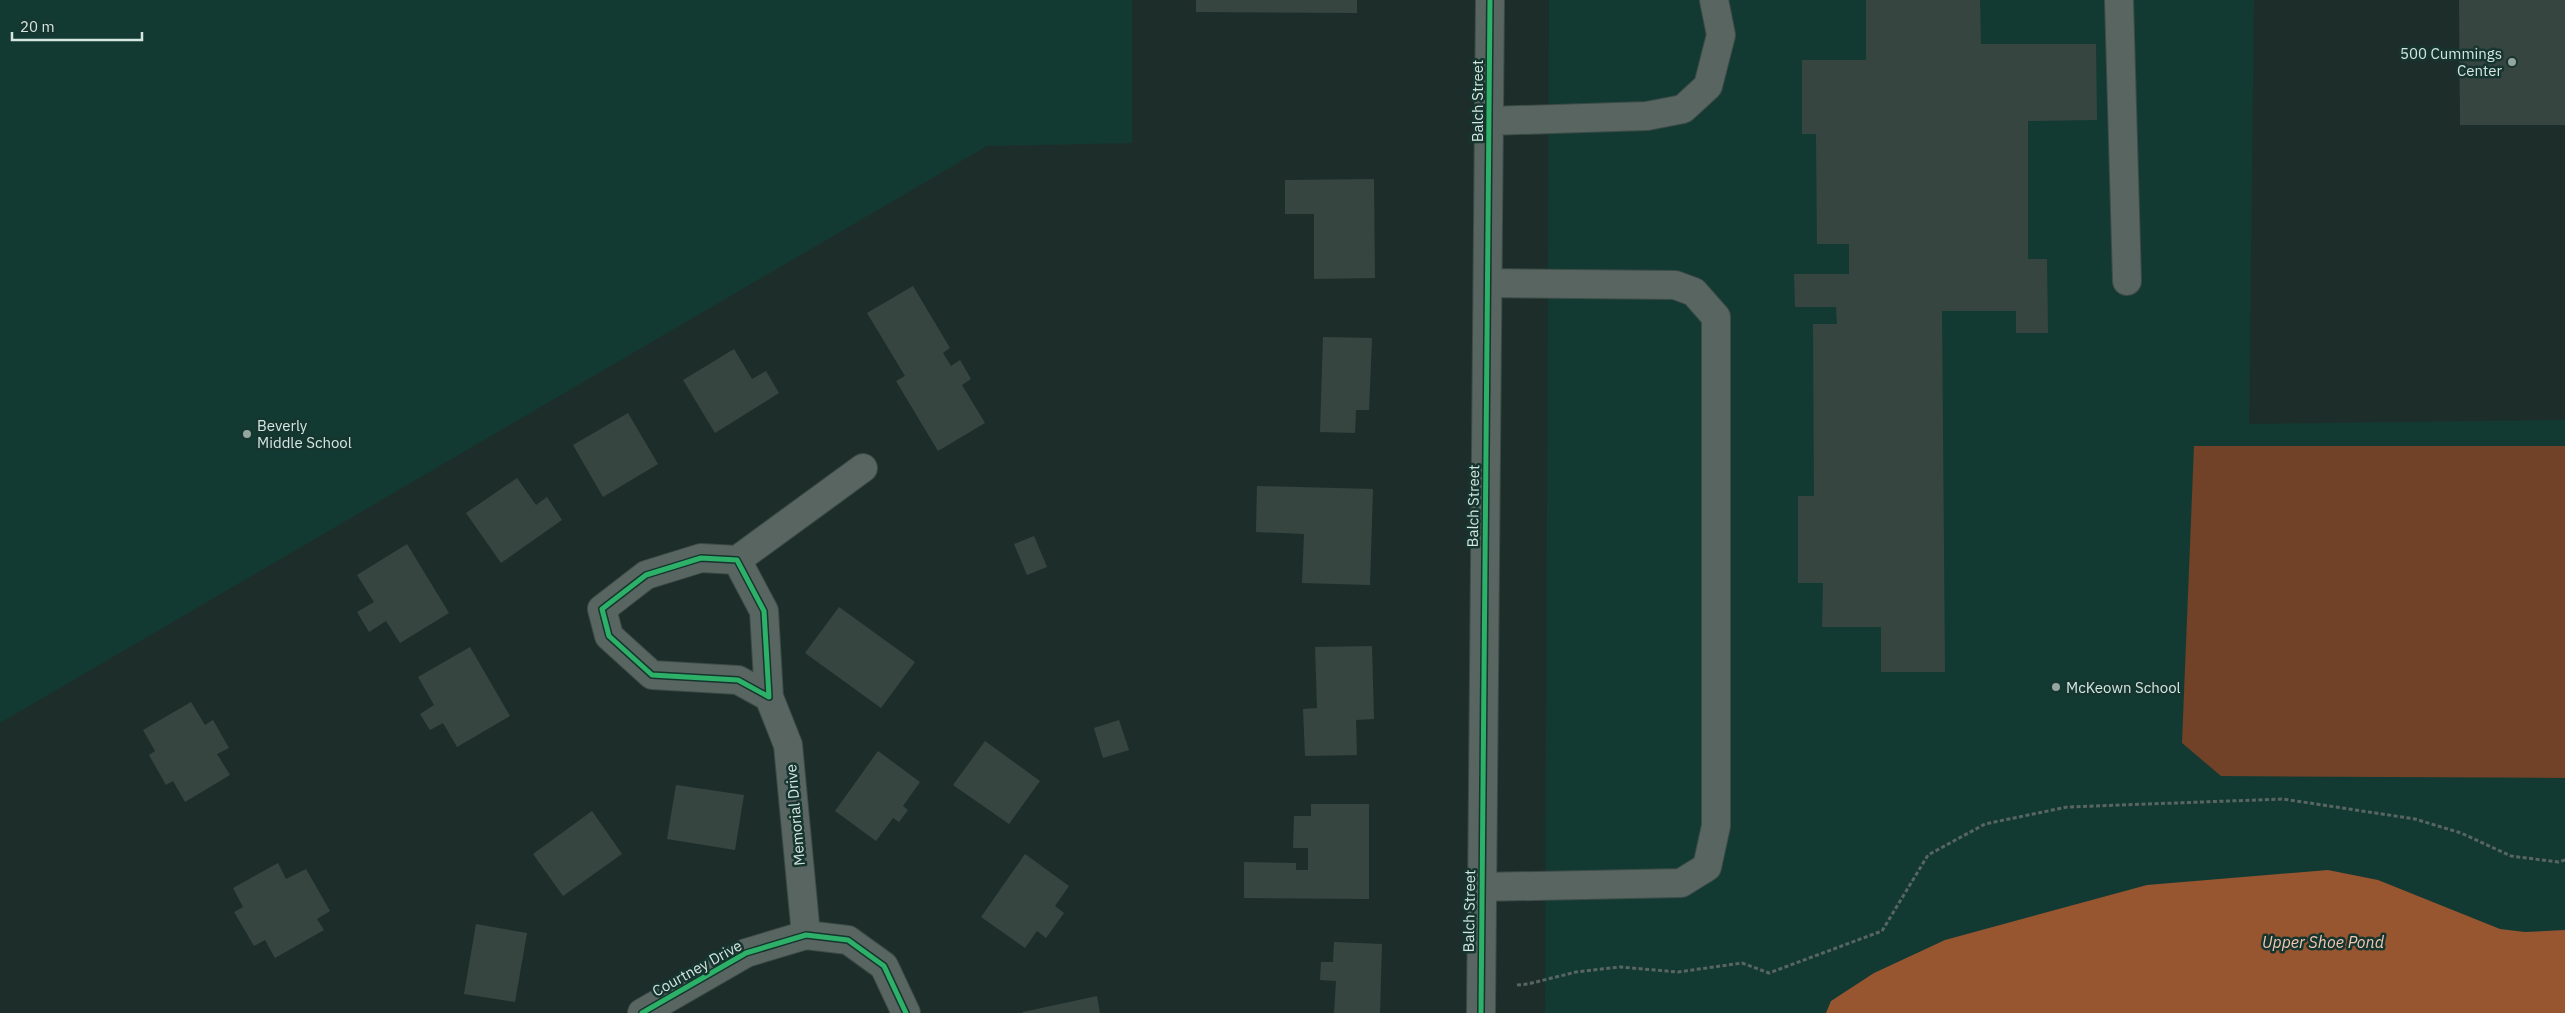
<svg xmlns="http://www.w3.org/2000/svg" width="2565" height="1013" font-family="'IBM Plex Sans',sans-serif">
	<rect width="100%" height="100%" fill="#1d2e2a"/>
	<path fill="#133a32" d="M 0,0 L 1132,0 L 1132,143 L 987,146 L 0,723 Z
		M 1549,0 L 2254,0 L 2249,424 L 2565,420 L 2565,971 L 1890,1013 L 1545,1013 Z"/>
	<path fill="#714227" d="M 2194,446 L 2565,446 L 2565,778 L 2221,776 L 2182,743 Z"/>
	<path fill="#975530" d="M 2328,870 L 2378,880 L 2500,929 L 2525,932 L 2565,930 L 2565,1013 L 1826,1013 L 1831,1001 L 1874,973 L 1945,940 L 2147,885 Z"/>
	<path fill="#374541" d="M 1196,0 L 1357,0 L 1357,13 L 1196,12 Z
		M 1866,0 L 1980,0 L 1981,44 L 2096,44 L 2097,120 L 2028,121 L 2028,259 L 2047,259 L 2048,333 L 2016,333 L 2016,311 L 1942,311 L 1945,672 L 1881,672 L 1881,627 L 1822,627 L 1823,583 L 1798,583 L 1798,496 L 1814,496 L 1813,324 L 1837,324 L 1836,307 L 1795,307 L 1794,274 L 1849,274 L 1849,244 L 1817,244 L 1816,134 L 1802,134 L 1802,60 L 1866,60 Z
		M 2459,0 L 2565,0 L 2565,125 L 2460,125 Z
		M 1374,179 L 1375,278 L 1314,279 L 1314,214 L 1285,214 L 1285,180 Z
		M 913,286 L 950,348 L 943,353 L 951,366 L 960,360 L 971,379 L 962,385 L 985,423 L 938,451 L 896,381 L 905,376 L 867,313 Z
		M 1323,337 L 1372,338 L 1369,410 L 1356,410 L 1355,433 L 1320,432 Z
		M 734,349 L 752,379 L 766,371 L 779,393 L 715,433 L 683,380 Z
		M 628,413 L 658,464 L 603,497 L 573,445 Z
		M 517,478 L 536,505 L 547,497 L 562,520 L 501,563 L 466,513 Z
		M 1257,486 L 1373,489 L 1370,585 L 1302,583 L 1304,534 L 1256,532 Z
		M 1034,536 L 1047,567 L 1027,575 L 1014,544 Z
		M 407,544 L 449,613 L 400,643 L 386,621 L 369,632 L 357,612 L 374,602 L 357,575 Z
		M 839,607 L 915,662 L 881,708 L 805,653 Z
		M 1372,646 L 1374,719 L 1356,720 L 1357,755 L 1305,756 L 1303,709 L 1317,708 L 1315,647 Z
		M 470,647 L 510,716 L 457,747 L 443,723 L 430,730 L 420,714 L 434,705 L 418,677 Z
		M 191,702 L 205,725 L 213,720 L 229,748 L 217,754 L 230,775 L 185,802 L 173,781 L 166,785 L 149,755 L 155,751 L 143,730 Z
		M 1119,720 L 1129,750 L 1103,758 L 1094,728 Z
		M 985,741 L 1040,781 L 1009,824 L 953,785 Z
		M 878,751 L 920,782 L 903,806 L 908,810 L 899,822 L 893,818 L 876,841 L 835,811 Z
		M 676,785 L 744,795 L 735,850 L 667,839 Z
		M 1311,804 L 1369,804 L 1369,899 L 1244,898 L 1244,862 L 1296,863 L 1296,870 L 1308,870 L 1308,848 L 1293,848 L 1294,816 L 1311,816 Z
		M 592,811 L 622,854 L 563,896 L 533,854 Z
		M 1025,854 L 1069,886 L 1055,906 L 1064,913 L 1046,938 L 1037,931 L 1025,948 L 981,917 Z
		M 278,863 L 286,879 L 306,869 L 330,911 L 317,919 L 324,930 L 275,958 L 265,940 L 254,946 L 234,912 L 243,907 L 233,888 Z
		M 476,924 L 527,933 L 515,1002 L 464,994 Z
		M 1334,942 L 1382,944 L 1380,1013 L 1334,1013 L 1336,981 L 1320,980 L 1321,962 L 1333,962 Z
		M 1097,996 L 1100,1013 L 1023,1013 L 1023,1012 Z"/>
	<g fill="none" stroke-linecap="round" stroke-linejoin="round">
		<g stroke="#3d4b47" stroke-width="30">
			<path id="minor" d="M 2119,0 L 2127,281
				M 1489,121 L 1647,116 L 1683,109 L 1708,86 L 1721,35 L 1714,0
				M 701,558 L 737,560 L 764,611 L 769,697 L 738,680 L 652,675 L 609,636 L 602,609 L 646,575 Z
				M 737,560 L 863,468
				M 769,697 L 788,745 L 806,935
				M 1482,887 L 1681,883 L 1707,867 L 1716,826 L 1716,317 L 1694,292 L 1675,285 L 1488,283
				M 642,1013 L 746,953 L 806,935 L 848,940 L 884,966 L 906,1013
				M 1481,1013 L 1490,0"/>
		</g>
		<path stroke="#596562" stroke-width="3" stroke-dasharray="4 2.5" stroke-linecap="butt" d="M 1517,985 L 1528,984 L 1576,972 L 1620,967 L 1678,972 L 1742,963 L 1769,973 L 1882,931 L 1928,855 L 1985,824 L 2067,807 L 2283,799 L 2415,819 L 2461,833 L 2511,856 L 2558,862 L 2565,860"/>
		<use href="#minor" stroke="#586561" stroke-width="28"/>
		<g stroke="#16352e" stroke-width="8">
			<path id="cycleway" d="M 701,558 L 737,560 L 764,611 L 769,697 L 738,680 L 652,675 L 609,636 L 602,609 L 646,575 Z
				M 642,1013 L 746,953 L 806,935 L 848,940 L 884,966 L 906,1013
				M 1481,1013 L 1490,0"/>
		</g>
		<use href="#cycleway" stroke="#2db169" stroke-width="5"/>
	</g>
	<g fill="#95a6a1" stroke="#16352e" stroke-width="2">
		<circle cx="2512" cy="62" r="5"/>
		<circle cx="247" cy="434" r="5"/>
		<circle cx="2056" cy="687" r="5"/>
	</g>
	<g text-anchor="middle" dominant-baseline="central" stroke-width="5" stroke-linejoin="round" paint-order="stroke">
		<g font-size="15" fill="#d5e6e1" stroke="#16352e" text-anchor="start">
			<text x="2502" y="53" text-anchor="end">500 Cummings<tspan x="2502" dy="17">Center</tspan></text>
			<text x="257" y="425">Beverly<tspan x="257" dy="17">Middle School</tspan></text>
			<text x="2066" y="687">McKeown School</text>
		</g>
		<g font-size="15" fill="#d5e6e1" stroke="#16352e">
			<text transform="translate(1477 101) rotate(-90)">Balch Street</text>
			<text transform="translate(1473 506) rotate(-89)">Balch Street</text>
			<text transform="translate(795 815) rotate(-95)">Memorial Drive</text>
			<text transform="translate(1469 911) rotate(-89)">Balch Street</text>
			<text transform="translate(697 968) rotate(-29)">Courtney Drive</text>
		</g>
		<g font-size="16" font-style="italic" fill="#f3c8b3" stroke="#16352e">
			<text x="2323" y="942">Upper Shoe Pond</text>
		</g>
	</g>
	<path d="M12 32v8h130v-8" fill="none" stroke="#d5e6e1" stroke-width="2.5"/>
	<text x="20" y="32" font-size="15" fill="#d5e6e1" stroke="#16352e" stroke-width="4" paint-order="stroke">20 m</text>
</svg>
